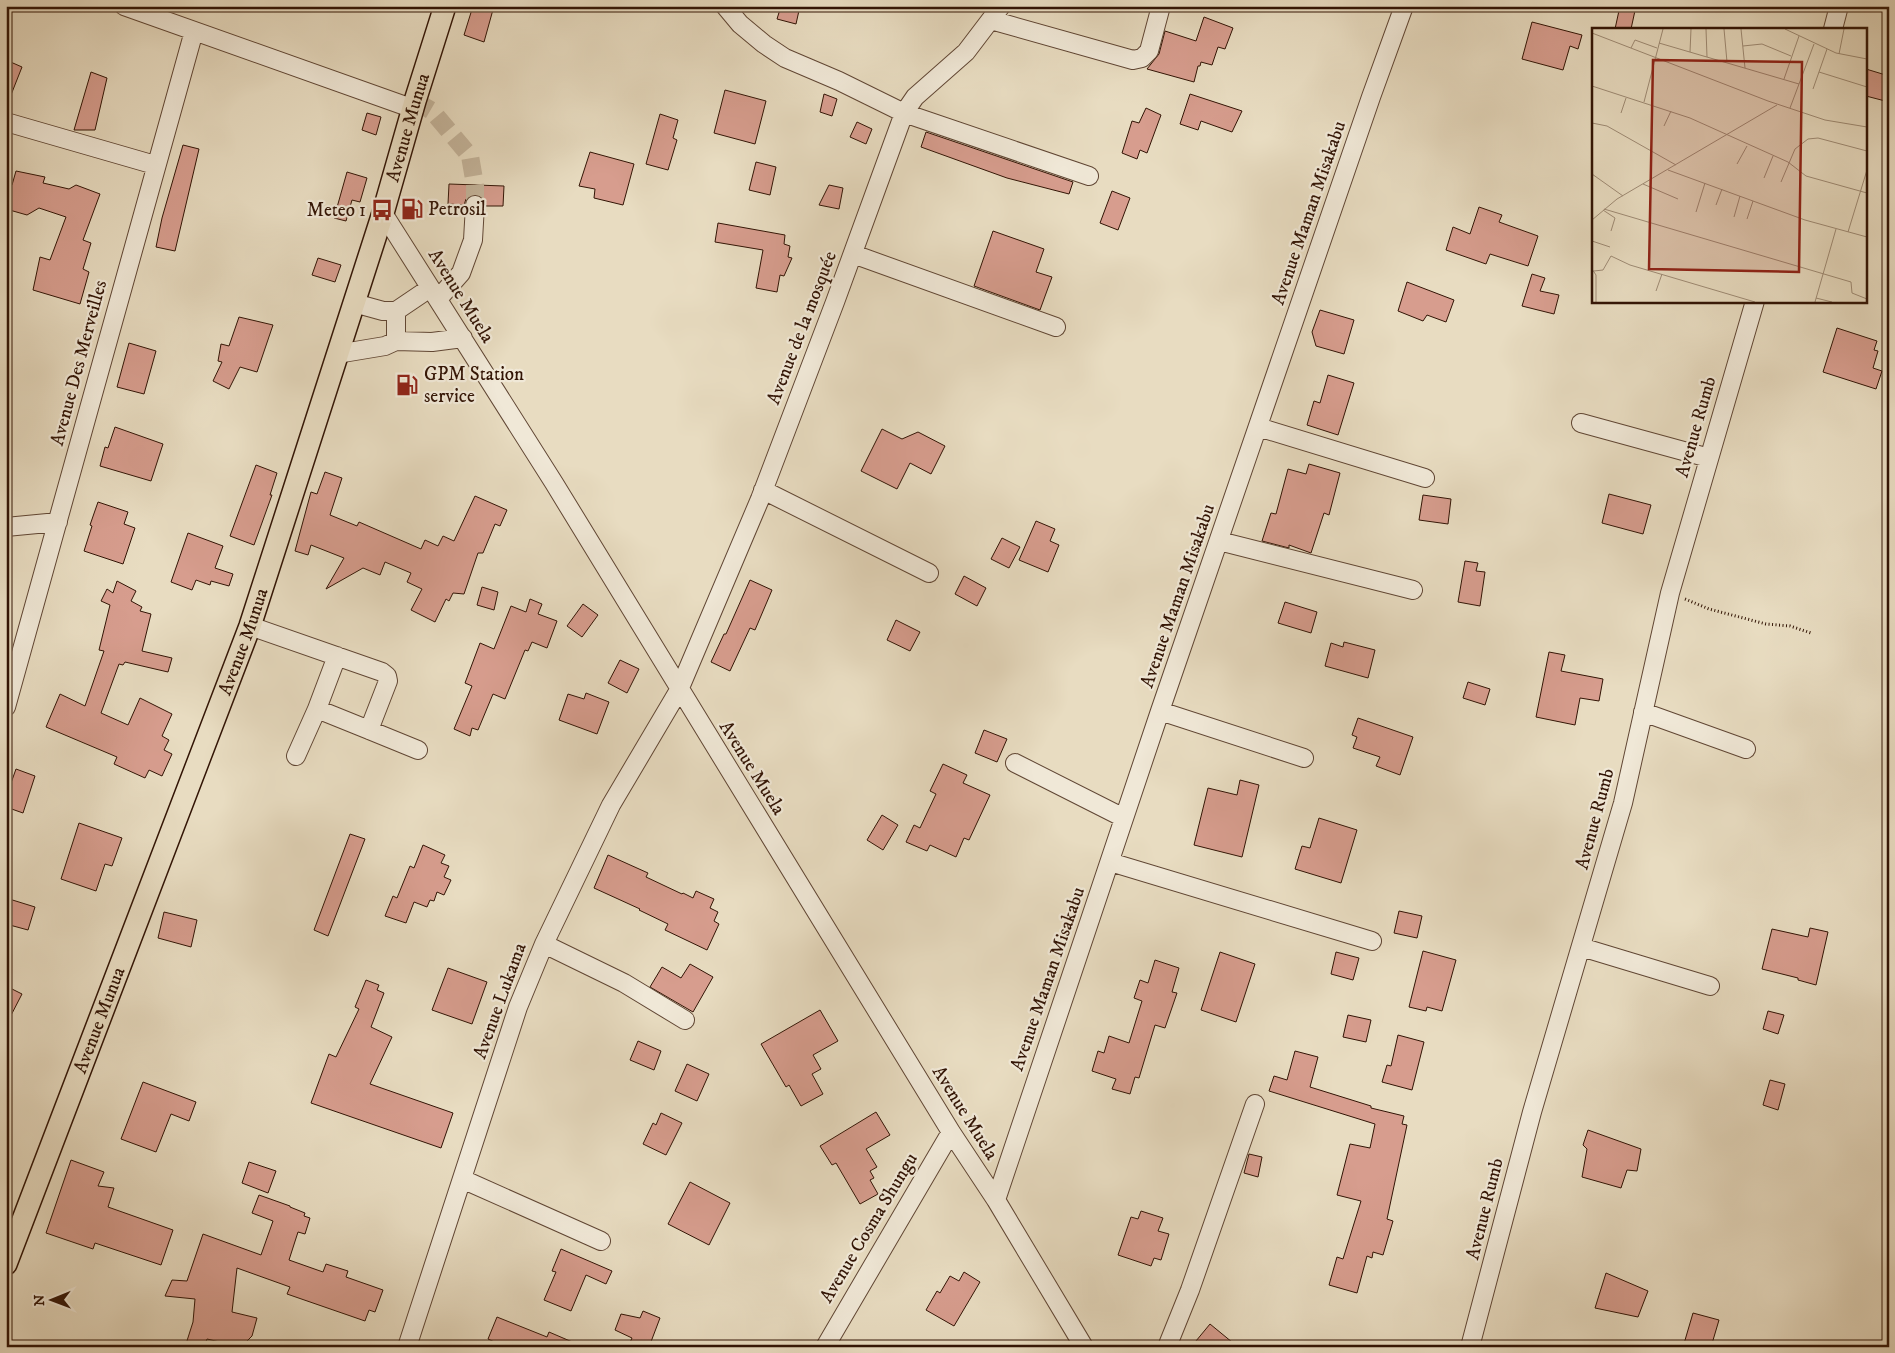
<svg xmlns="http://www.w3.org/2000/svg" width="1895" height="1353" font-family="'IM FELL DW Pica',serif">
	<rect width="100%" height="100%" fill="#e8dcc1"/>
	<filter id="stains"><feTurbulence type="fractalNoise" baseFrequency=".004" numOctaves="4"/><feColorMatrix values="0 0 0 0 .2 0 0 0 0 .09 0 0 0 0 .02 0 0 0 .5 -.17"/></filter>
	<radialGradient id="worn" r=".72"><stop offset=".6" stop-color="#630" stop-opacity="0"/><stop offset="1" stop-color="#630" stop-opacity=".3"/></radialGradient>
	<path fill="#d79d8e" stroke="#321405" d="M 473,6 L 494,6 L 484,42 L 464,35 Z
		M 781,6 L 800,6 L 796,24 L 777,19 Z
		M 1620,6 L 1636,6 L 1631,29 L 1615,29 Z
		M 1204,17 L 1233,28 L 1225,49 L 1218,47 L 1212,65 L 1201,62 L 1200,66 L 1198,66 L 1194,82 L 1147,69 L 1159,54 L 1165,31 L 1196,41 Z
		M 1532,22 L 1582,35 L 1578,49 L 1570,46 L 1563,70 L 1522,59 Z
		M 6,60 L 22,67 L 7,105 L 6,105 Z
		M 1866,69 L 1889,76 L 1889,102 L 1866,96 Z
		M 91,72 L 107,78 L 95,130 L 74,130 Z
		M 725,90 L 766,101 L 755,144 L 714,133 Z
		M 824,94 L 837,99 L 832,116 L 820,112 Z
		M 1190,94 L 1242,111 L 1232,132 L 1201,121 L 1198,130 L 1180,124 Z
		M 1146,108 L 1161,115 L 1147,153 L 1140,150 L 1137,159 L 1122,153 L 1132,121 L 1139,123 Z
		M 367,113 L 381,117 L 376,135 L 362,130 Z
		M 660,114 L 678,120 L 673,138 L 677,140 L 668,170 L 646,164 Z
		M 857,122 L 872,129 L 866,144 L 850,137 Z
		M 926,132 L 1073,182 L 1069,194 L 1007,178 L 921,147 Z
		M 183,145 L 199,149 L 175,251 L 156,247 L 162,218 Z
		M 590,152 L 634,164 L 623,205 L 594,198 L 595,189 L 579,186 Z
		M 756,162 L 776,167 L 770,195 L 749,190 Z
		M 16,171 L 45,177 L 43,183 L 69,189 L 76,185 L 100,194 L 83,240 L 91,243 L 83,269 L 89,272 L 80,304 L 33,290 L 40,257 L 50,260 L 66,217 L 39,208 L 27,215 L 6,209 L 6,183 L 12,185 Z
		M 347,172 L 367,178 L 360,202 L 352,200 L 346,221 L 334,218 Z
		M 449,184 L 504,186 L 503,206 L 486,206 L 481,196 L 475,194 L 466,199 L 464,205 L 448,204 Z
		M 829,185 L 843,188 L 839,209 L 819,205 Z
		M 1112,191 L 1130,198 L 1118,230 L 1100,223 Z
		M 1479,207 L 1502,215 L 1499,222 L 1538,236 L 1528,266 L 1490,254 L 1486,264 L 1446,250 L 1453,227 L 1470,234 Z
		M 718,223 L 785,235 L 784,244 L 790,246 L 788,257 L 792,258 L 784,276 L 780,275 L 777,292 L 756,288 L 763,250 L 715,242 Z
		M 993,231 L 1044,249 L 1036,272 L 1052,277 L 1040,310 L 974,286 Z
		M 318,258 L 341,265 L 335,282 L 312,275 Z
		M 1532,274 L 1545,278 L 1540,291 L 1559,295 L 1554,314 L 1522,306 Z
		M 1407,282 L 1454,300 L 1446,322 L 1427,315 L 1423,321 L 1398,311 Z
		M 1320,310 L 1354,320 L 1344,354 L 1316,346 L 1312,332 Z
		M 239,317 L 273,325 L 257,372 L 240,367 L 229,389 L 213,381 L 222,362 L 218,361 L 221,344 L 229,346 Z
		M 1837,328 L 1877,341 L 1874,350 L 1878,351 L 1873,368 L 1882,371 L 1876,389 L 1823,372 Z
		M 129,343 L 156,351 L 144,394 L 117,387 Z
		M 1328,375 L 1354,383 L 1338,435 L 1307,425 L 1314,401 L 1320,403 Z
		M 115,427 L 163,444 L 151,481 L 100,466 L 105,447 L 108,448 Z
		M 882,429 L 902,439 L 918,432 L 945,446 L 931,474 L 910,463 L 897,489 L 861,471 Z
		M 1309,464 L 1340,473 L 1329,515 L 1324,513 L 1311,553 L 1289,545 L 1289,548 L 1262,541 L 1271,513 L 1276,514 L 1288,469 L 1306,474 Z
		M 256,465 L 277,473 L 270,495 L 272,495 L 254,545 L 230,536 Z
		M 325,472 L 342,478 L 330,515 L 357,526 L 359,522 L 421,549 L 425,540 L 438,546 L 443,536 L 454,541 L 475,496 L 507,510 L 500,526 L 495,524 L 483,553 L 478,553 L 464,594 L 453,593 L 449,601 L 446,599 L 435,622 L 411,610 L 422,589 L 407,582 L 411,573 L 385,562 L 380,575 L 363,568 L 326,589 L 344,558 L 311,545 L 308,555 L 295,551 L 311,492 L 317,494 Z
		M 1609,494 L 1651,505 L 1643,534 L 1602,523 Z
		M 1423,495 L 1451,499 L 1448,524 L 1419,520 Z
		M 98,502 L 128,512 L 124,524 L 135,528 L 123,564 L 84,551 L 92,526 L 90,525 Z
		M 1036,521 L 1055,529 L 1050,541 L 1059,545 L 1048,572 L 1019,560 Z
		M 188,533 L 223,546 L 215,568 L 233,574 L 229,586 L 211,581 L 210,585 L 196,580 L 192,590 L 171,582 Z
		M 1002,538 L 1020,547 L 1009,568 L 991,559 Z
		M 1465,561 L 1478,563 L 1476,571 L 1485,572 L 1480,606 L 1458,602 Z
		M 964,576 L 986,588 L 977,606 L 955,594 Z
		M 750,580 L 772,590 L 755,630 L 750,628 L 730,671 L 711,662 L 724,634 L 726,634 Z
		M 117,581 L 136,591 L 131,601 L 142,607 L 140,611 L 151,614 L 142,651 L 172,658 L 168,672 L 125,662 L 123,665 L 119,664 L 101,713 L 128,725 L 140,698 L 172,714 L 162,736 L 169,740 L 164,750 L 172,754 L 162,776 L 149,770 L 145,778 L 114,764 L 117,757 L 46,727 L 60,694 L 85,706 L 104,651 L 99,650 L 110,605 L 101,601 L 107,589 L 113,593 Z
		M 482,587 L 498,592 L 494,610 L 477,605 Z
		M 530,599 L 542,604 L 538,614 L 557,621 L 547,648 L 532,642 L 528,651 L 525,650 L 505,699 L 493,694 L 478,730 L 472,728 L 470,736 L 454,729 L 472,686 L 465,683 L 480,643 L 494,649 L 511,606 L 526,612 Z
		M 1285,602 L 1317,612 L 1311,633 L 1278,623 Z
		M 583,604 L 598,615 L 582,637 L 567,626 Z
		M 896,620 L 920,632 L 910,651 L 887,640 Z
		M 1344,642 L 1375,650 L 1368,678 L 1325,666 L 1331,643 L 1343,647 Z
		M 1549,652 L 1565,655 L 1561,671 L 1603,679 L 1599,701 L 1580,698 L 1575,725 L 1536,717 Z
		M 620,660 L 639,669 L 627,693 L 608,683 Z
		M 1468,682 L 1490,689 L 1485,705 L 1463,698 Z
		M 586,693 L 609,702 L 597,734 L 559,720 L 568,694 L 584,699 Z
		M 1358,718 L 1413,737 L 1400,775 L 1376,766 L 1380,757 L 1353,748 L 1357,737 L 1352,735 Z
		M 984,730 L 1007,739 L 997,762 L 975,753 Z
		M 943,764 L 967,775 L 963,783 L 990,795 L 969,840 L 964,838 L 956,857 L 930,845 L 927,851 L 906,842 L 914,825 L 920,828 L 936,794 L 930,791 Z
		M 16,769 L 35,776 L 23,813 L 6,807 L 6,797 Z
		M 1240,780 L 1259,785 L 1242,857 L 1194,845 L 1208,788 L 1237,795 Z
		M 882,815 L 898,825 L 883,850 L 867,840 Z
		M 1319,818 L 1357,830 L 1341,883 L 1295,869 L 1302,846 L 1310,848 Z
		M 79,823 L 122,838 L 112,866 L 105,864 L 96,891 L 61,879 Z
		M 350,834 L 365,839 L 328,936 L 314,930 Z
		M 423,845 L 445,855 L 441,863 L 449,866 L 444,877 L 451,880 L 444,895 L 437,892 L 434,901 L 430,900 L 427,907 L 414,902 L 406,923 L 385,916 L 393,896 L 397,898 L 410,866 L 414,868 Z
		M 608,855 L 648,873 L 646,877 L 682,894 L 683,893 L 693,898 L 696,891 L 714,899 L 710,908 L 718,912 L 714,921 L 719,924 L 707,950 L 665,930 L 668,924 L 639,910 L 640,909 L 594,888 Z
		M 6,898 L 35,907 L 28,930 L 6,924 Z
		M 1399,911 L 1422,916 L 1417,938 L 1394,933 Z
		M 164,912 L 197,920 L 191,947 L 158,938 Z
		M 1810,928 L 1828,932 L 1816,985 L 1798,980 L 1798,978 L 1762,969 L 1772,929 L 1808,937 Z
		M 1423,951 L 1456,960 L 1442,1011 L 1427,1007 L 1426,1011 L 1409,1007 Z
		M 1220,952 L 1255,964 L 1236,1022 L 1201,1010 Z
		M 1336,952 L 1359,958 L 1353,980 L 1331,974 Z
		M 1155,960 L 1179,968 L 1172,992 L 1177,993 L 1165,1028 L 1155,1025 L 1139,1078 L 1135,1077 L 1130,1094 L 1112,1089 L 1116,1079 L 1092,1071 L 1098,1051 L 1104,1053 L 1109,1036 L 1129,1043 L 1142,1001 L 1134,998 L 1140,980 L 1148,983 Z
		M 690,964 L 713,977 L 693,1012 L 650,987 L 662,967 L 681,978 Z
		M 448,968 L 487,982 L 472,1024 L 432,1010 Z
		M 366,980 L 379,985 L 377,990 L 384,993 L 371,1027 L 392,1037 L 370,1084 L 453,1113 L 441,1148 L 311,1103 L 329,1054 L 336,1057 L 359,1009 L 355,1007 Z
		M 6,986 L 22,994 L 6,1025 Z
		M 820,1010 L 838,1041 L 813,1055 L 821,1069 L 812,1074 L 823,1094 L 801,1106 L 789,1085 L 786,1087 L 761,1044 Z
		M 1768,1011 L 1784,1015 L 1778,1034 L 1763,1029 Z
		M 1348,1015 L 1371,1020 L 1366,1042 L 1343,1037 Z
		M 1398,1035 L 1424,1042 L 1412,1090 L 1382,1082 L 1387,1065 L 1391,1066 Z
		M 638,1041 L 661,1051 L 654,1070 L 630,1060 Z
		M 1295,1051 L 1318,1057 L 1310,1087 L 1371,1106 L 1371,1108 L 1404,1116 L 1402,1124 L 1407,1125 L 1387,1219 L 1393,1221 L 1383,1255 L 1373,1252 L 1372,1258 L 1367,1256 L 1357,1293 L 1329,1285 L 1337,1257 L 1343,1259 L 1361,1201 L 1337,1195 L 1350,1144 L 1370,1148 L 1375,1124 L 1269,1091 L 1274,1076 L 1287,1080 Z
		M 687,1064 L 709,1074 L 697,1101 L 675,1091 Z
		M 1770,1080 L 1785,1084 L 1778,1110 L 1763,1105 Z
		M 143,1082 L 196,1102 L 189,1121 L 171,1114 L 156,1152 L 121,1139 Z
		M 876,1112 L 890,1135 L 866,1149 L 877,1167 L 870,1171 L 874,1178 L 870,1180 L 878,1194 L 860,1204 L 836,1163 L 832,1165 L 820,1146 Z
		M 661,1113 L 682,1123 L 666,1155 L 643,1144 L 653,1123 L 656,1125 Z
		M 1588,1130 L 1641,1149 L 1637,1171 L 1627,1170 L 1621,1188 L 1582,1177 L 1587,1149 L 1583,1145 Z
		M 1249,1154 L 1262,1157 L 1258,1177 L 1244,1173 Z
		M 71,1160 L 104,1172 L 98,1186 L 114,1188 L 108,1207 L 173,1230 L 161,1265 L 95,1243 L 93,1249 L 46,1233 Z
		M 249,1162 L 276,1171 L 268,1193 L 242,1183 Z
		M 690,1182 L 730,1203 L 709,1245 L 668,1224 Z
		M 259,1195 L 290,1206 L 290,1207 L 305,1213 L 304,1216 L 310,1218 L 305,1234 L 298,1232 L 289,1260 L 323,1272 L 326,1264 L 348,1271 L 346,1277 L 383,1290 L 375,1312 L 369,1310 L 365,1321 L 287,1294 L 290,1287 L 237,1268 L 232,1312 L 257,1318 L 252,1336 L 241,1347 L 207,1339 L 204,1347 L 185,1347 L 193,1322 L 195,1299 L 165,1296 L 172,1280 L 187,1281 L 203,1234 L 261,1255 L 273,1221 L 252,1213 Z
		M 1141,1211 L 1163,1218 L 1158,1231 L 1169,1234 L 1161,1260 L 1154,1258 L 1151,1266 L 1118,1255 L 1131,1217 L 1138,1219 Z
		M 561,1249 L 612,1271 L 606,1284 L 586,1275 L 571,1311 L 544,1300 L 556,1272 L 552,1271 Z
		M 964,1272 L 980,1282 L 954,1326 L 926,1310 L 937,1291 L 940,1293 L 950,1276 L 959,1281 Z
		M 1606,1273 L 1648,1291 L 1638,1317 L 1595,1308 Z
		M 643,1311 L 660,1318 L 649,1347 L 628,1347 L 632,1338 L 615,1330 L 621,1314 L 640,1318 Z
		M 1693,1313 L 1719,1320 L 1711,1347 L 1683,1347 Z
		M 497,1317 L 547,1337 L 549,1332 L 584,1347 L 505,1347 L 488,1339 Z
		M 1210,1324 L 1238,1347 L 1191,1347 Z"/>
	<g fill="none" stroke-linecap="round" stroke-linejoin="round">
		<path stroke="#c4b49b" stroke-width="18" stroke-dasharray="18 9" stroke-linecap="butt" d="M 415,101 L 432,111 L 470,156 L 475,185 L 475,205"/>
		<g stroke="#604634" stroke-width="20">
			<path id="minor" d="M 124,6 L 414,109
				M 725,6 L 740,24 L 764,44 L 785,58 L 839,81 L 904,113 L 1089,176
				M 991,20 L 1133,60 L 1142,58 L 1149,51 L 1161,6
				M 1833,29 L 1839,6
				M 6,122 L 155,165
				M 383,213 L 554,483 L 951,1132 L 996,1200 L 1084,1347
				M 853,254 L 1056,327
				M 438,299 L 461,273 L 473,240 L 475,205
				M 396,311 L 430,288
				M 396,341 L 432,342 L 463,338
				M 337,354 L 385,346 L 396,341 L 396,311 L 383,311 L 354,303
				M 1581,423 L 1709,458
				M 1258,427 L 1425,478
				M 763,490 L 929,573
				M 6,527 L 58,522
				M 1219,541 L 1413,590
				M 250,626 L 382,672 L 387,676 L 388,681 L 369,730 L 317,709 L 337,656
				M 6,707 L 194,31
				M 1160,711 L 1304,758
				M 1643,712 L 1746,749
				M 369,730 L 418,750
				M 296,756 L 317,709
				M 1015,763 L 1124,818
				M 1110,862 L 1372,941
				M 544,944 L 624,983 L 685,1020
				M 1581,947 L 1710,986
				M 462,1179 L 601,1241
				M 996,1200 L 1160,711 L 1371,97 L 1404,6
				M 407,1347 L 518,1007 L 544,944 L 611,805 L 679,690 L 760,499 L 835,302 L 904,113 L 915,97 L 966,52 L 1001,6
				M 825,1347 L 951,1132
				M 1167,1347 L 1190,1290 L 1255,1104
				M 1470,1347 L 1532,1112 L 1623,803 L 1670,593 L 1755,301"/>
		</g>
		<g stroke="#321405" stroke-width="24">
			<g id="major">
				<path id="s1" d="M 6,1264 L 250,626 L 383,213 L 415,101 L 445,6"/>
			</g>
		</g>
		<path stroke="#321405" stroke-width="3" stroke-dasharray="1 2.5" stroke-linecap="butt" d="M 1685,599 L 1709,609 L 1766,624 L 1790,626 L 1811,633"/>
		<use href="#minor" stroke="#f0e8d7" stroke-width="18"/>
		<use href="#major" stroke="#e8dcc1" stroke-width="21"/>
	</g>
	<defs>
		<g id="fuel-bare" transform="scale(1.725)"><path d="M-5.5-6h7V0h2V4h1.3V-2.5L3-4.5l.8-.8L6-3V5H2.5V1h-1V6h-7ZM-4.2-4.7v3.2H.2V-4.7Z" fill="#8f2418" stroke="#f0e8d7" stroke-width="2.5" paint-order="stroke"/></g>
		<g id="bus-bare" transform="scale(1.725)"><path d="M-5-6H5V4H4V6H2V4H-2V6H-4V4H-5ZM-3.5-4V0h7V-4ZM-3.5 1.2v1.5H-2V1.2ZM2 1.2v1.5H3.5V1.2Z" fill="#8f2418" stroke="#f0e8d7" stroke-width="2.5" paint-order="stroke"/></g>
	</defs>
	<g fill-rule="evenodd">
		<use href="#fuel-bare" x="412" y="209"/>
		<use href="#bus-bare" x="382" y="210"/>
		<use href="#fuel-bare" x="407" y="385"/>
	</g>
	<g text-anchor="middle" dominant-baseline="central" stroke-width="4.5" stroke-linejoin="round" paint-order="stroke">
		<g font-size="19" fill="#321405" stroke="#f0e8d7">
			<text stroke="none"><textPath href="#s1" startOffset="1206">Avenue Munua</textPath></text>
			<text transform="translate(1309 213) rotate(-71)">Avenue Maman Misakabu</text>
			<text transform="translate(461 296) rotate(58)">Avenue Muela</text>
			<text transform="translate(802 328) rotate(-69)">Avenue de la mosquée</text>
			<text transform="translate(79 363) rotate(-75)">Avenue Des Merveilles</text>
			<text transform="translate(1696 427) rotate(-74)">Avenue Rumb</text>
			<text transform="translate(1178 596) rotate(-71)">Avenue Maman Misakabu</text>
			<text stroke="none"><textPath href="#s1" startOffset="666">Avenue Munua</textPath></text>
			<text transform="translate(752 768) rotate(58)">Avenue Muela</text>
			<text transform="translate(1595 819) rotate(-75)">Avenue Rumb</text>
			<text transform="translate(1048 979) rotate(-71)">Avenue Maman Misakabu</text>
			<text transform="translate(500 1001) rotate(-70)">Avenue Lukama</text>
			<text stroke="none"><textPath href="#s1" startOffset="261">Avenue Munua</textPath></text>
			<text transform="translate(965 1113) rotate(58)">Avenue Muela</text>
			<text transform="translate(1485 1209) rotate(-76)">Avenue Rumb</text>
			<text transform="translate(869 1228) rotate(-59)">Avenue Cosma Shungu</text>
		</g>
		<g font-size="19" fill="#321405" stroke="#f0e8d7" text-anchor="start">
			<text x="428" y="209">Petrosil</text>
			<text x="366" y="210" text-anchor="end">Meteo 1</text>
			<text x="424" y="374">GPM Station<tspan x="424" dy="22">service</tspan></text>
		</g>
	</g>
	<g transform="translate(1592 28)">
		<rect width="275" height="275" fill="#e8dcc1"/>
		<path fill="none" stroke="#9f8c76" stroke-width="1" d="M 114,1 L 115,29M 132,1 L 135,34M 149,1 L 153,40M 193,1 L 244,25 L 275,31M 0,5 L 176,73 L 233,92 L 275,99M 67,15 L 207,56M 151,18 L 170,16 L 199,28M 39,20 L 43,12 L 65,20M 98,24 L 99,1M 247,26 L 252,1M 227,44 L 275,59M 192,51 L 207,8M 0,58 L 98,90 L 196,134 L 214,148 L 275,165M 221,61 L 235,21M 52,74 L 71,1M 198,80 L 222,16M 29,85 L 34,70M 0,95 L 15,98 L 84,137M 72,98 L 79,83M 145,136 L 155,118M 76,142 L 213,192 L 275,209M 0,146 L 31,168M 172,150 L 181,128M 189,154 L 203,121 L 216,111 L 226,110 L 275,123M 51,156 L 86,171M 124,177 L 130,161M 12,181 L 259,254 L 260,265 L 275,271M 11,182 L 23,190 L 19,203M 104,184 L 113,155M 142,189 L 148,168M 155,191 L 161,173M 0,192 L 25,171 L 185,77M 256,204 L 275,142M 0,213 L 18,219M 0,241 L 4,247 L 4,274M 2,243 L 11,242 L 19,228 L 38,237 L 163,274M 64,263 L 70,246M 224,270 L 240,274M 223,274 L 244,201"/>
		<path fill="#8f2418" fill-opacity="0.15" stroke="#8f2418" stroke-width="2.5" d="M 61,32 L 210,34 L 207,244 L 57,241 Z"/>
		<rect width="275" height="275" fill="none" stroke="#321405" stroke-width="2.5"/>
	</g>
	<rect width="1895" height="1353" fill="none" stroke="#e8dcc1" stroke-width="25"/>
	<rect x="8" y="8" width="1880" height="1338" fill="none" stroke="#321405" stroke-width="2.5"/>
	<rect x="12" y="12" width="1870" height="1328" fill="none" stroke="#321405"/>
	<g transform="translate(52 1300) rotate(269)" stroke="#f0e8d7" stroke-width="4" paint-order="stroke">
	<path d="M0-4L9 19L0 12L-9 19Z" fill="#321405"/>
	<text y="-8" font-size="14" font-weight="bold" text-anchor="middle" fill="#321405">N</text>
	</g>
	<rect width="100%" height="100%" filter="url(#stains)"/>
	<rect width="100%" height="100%" fill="url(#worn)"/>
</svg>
